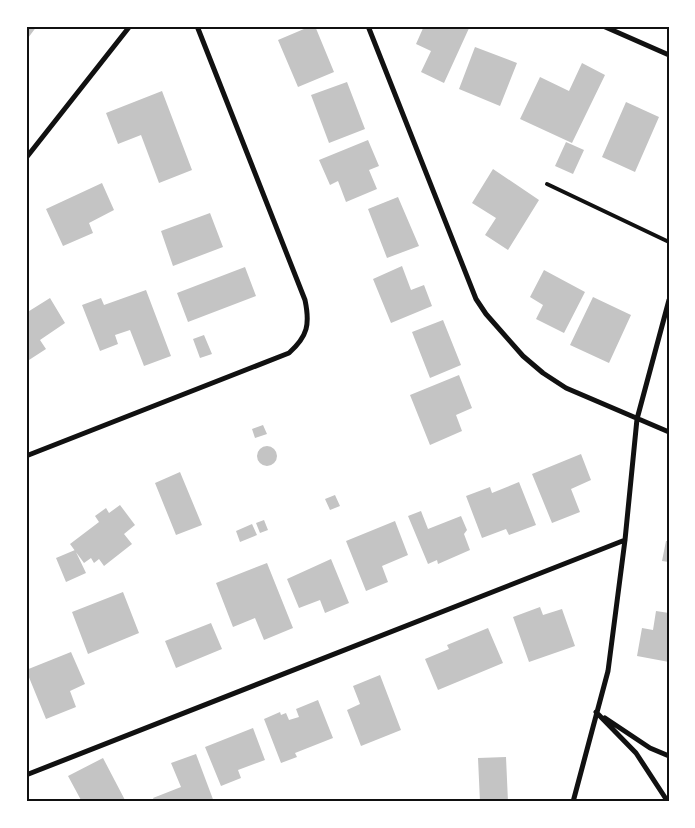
<svg xmlns="http://www.w3.org/2000/svg" width="695" height="828" font-family="Overpass,sans-serif">
	<rect width="100%" height="100%" fill="#fff"/>
	<path fill="#c4c4c4" d="M 26,26 L 37,26 L 28,38 L 26,36 Z
		M 311,26 L 315,26 L 334,72 L 298,87 L 278,40 Z
		M 424,26 L 470,26 L 444,83 L 421,72 L 431,51 L 416,44 Z
		M 475,47 L 517,63 L 500,106 L 459,89 Z
		M 582,63 L 605,75 L 572,143 L 520,119 L 540,77 L 569,91 Z
		M 347,82 L 365,129 L 329,143 L 311,95 Z
		M 162,91 L 192,170 L 159,183 L 141,135 L 118,144 L 106,113 Z
		M 626,102 L 659,117 L 635,172 L 602,157 Z
		M 368,140 L 379,166 L 369,170 L 377,189 L 346,202 L 338,181 L 330,185 L 319,160 Z
		M 566,142 L 584,150 L 573,174 L 555,166 Z
		M 493,169 L 539,200 L 508,250 L 485,235 L 496,218 L 472,203 Z
		M 102,183 L 114,210 L 89,223 L 93,233 L 63,246 L 46,209 Z
		M 398,197 L 419,246 L 387,258 L 368,209 Z
		M 210,213 L 223,247 L 173,266 L 161,231 Z
		M 402,266 L 411,290 L 424,285 L 432,306 L 391,323 L 373,279 Z
		M 245,267 L 256,296 L 188,322 L 177,293 Z
		M 544,270 L 585,292 L 564,333 L 536,319 L 543,305 L 530,297 Z
		M 146,290 L 171,356 L 144,366 L 130,330 L 115,335 L 118,344 L 100,351 L 82,305 L 101,298 L 104,305 Z
		M 593,297 L 631,315 L 609,363 L 570,345 Z
		M 50,298 L 65,323 L 40,340 L 46,349 L 29,360 L 26,356 L 26,313 Z
		M 443,320 L 461,365 L 430,378 L 412,332 Z
		M 204,335 L 212,354 L 200,358 L 193,339 Z
		M 459,375 L 472,408 L 456,415 L 462,431 L 430,445 L 410,395 Z
		M 263,425 L 267,434 L 255,438 L 252,429 Z
		M257 456a10 10 0 1 1 20 0a10 10 0 1 1-20 0Z
		M 581,454 L 591,480 L 571,489 L 580,512 L 552,523 L 532,474 Z
		M 180,472 L 202,525 L 176,535 L 155,483 Z
		M 519,482 L 536,525 L 509,535 L 506,529 L 482,538 L 466,496 L 490,487 L 492,493 Z
		M 335,495 L 340,506 L 330,510 L 325,499 Z
		M 120,505 L 135,525 L 124,534 L 132,544 L 104,566 L 99,559 L 94,563 L 91,558 L 84,563 L 70,544 L 99,522 L 95,516 L 106,508 L 109,513 Z
		M 421,511 L 428,529 L 461,516 L 467,530 L 464,534 L 470,550 L 438,564 L 437,560 L 428,564 L 408,516 Z
		M 264,520 L 268,530 L 260,533 L 256,523 Z
		M 395,521 L 408,555 L 382,566 L 388,582 L 366,591 L 346,541 Z
		M 252,524 L 257,535 L 240,542 L 236,531 Z
		M 666,541 L 669,541 L 669,562 L 662,561 Z
		M 75,550 L 86,573 L 66,582 L 56,558 Z
		M 331,559 L 349,603 L 325,613 L 320,600 L 299,608 L 287,579 Z
		M 267,563 L 293,628 L 264,640 L 255,618 L 233,627 L 216,583 Z
		M 123,592 L 139,633 L 88,654 L 72,612 Z
		M 540,607 L 543,615 L 562,609 L 575,646 L 529,662 L 513,617 Z
		M 656,611 L 669,613 L 669,662 L 637,656 L 642,628 L 653,630 Z
		M 211,623 L 222,649 L 176,668 L 165,641 Z
		M 488,628 L 503,663 L 438,690 L 425,659 L 449,649 L 447,645 Z
		M 71,652 L 85,684 L 70,691 L 76,707 L 46,719 L 26,670 Z
		M 380,675 L 401,730 L 361,746 L 347,710 L 360,704 L 353,686 Z
		M 318,700 L 333,738 L 295,753 L 297,757 L 281,763 L 264,719 L 280,712 L 281,715 L 286,713 L 289,720 L 299,717 L 296,709 Z
		M 253,728 L 265,760 L 238,770 L 241,778 L 221,786 L 205,747 Z
		M 196,754 L 214,802 L 155,802 L 153,798 L 181,787 L 171,763 Z
		M 506,757 L 508,802 L 480,802 L 478,758 Z
		M 103,758 L 126,802 L 82,802 L 68,776 Z"/>
	<g fill="none" stroke-linecap="round" stroke-linejoin="round">
		<path stroke="#111" stroke-width="4" d="M 547,184 L 669,242"/>
		<path stroke="#111" stroke-width="5" d="M 368,26 L 476,299 L 486,314 L 523,356 L 543,373 L 566,388 L 669,432
			M 603,26 L 669,55
			M 26,158 L 130,26
			M 26,456 L 289,353 C 308,336 310,324 305,300 L 197,26
			M 596,712 L 636,753 L 668,802
			M 605,718 L 650,748 L 669,756
			M 26,775 L 625,540
			M 573,802 L 608,671 L 625,540 L 637,419 L 669,300"/>
	</g>
	<rect width="695" height="828" fill="none" stroke="#ffffff" stroke-width="55"/>
	<rect x="28" y="28" width="640" height="772" fill="none" stroke="#111" stroke-width="2"/>
</svg>
